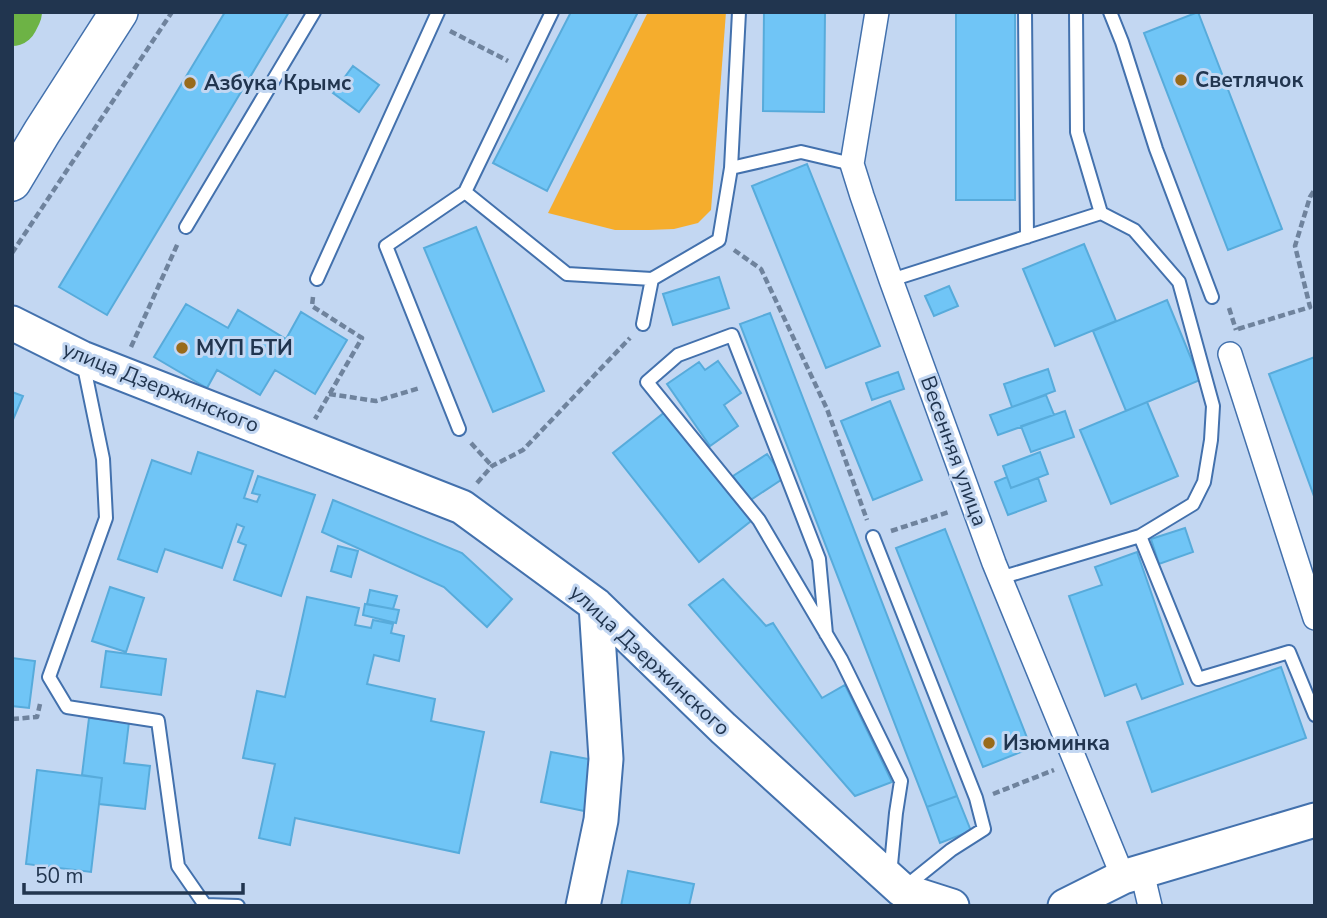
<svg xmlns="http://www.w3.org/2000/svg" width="1327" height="918" font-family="'Nunito Sans',sans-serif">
	<rect width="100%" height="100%" fill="#c3d7f2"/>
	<path fill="#f5ad2d" d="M 648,12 L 726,12 L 711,210 L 698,223 L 674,229 L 649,230 L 615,230 L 548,213 Z"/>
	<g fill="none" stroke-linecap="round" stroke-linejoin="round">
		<path stroke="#6db345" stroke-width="52" d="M 12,20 L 16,12"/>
	</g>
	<path fill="#70c5f6" stroke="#57abdb" stroke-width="2" d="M 225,12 L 289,12 L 107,315 L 59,287 Z
		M 571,12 L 638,12 L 547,191 L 493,163 Z
		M 764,12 L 825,12 L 824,112 L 763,111 Z
		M 956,12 L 1015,12 L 1015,200 L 956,200 Z
		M 1198,12 L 1282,229 L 1228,250 L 1144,33 Z
		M 353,66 L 379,85 L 359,112 L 333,93 Z
		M 807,164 L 880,346 L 826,368 L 752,186 Z
		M 476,227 L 544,391 L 493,412 L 424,248 Z
		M 1084,244 L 1116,321 L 1055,346 L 1023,269 Z
		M 719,277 L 729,308 L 673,325 L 663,294 Z
		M 949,286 L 958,306 L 934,316 L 925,296 Z
		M 1167,300 L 1200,380 L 1126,411 L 1093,331 Z
		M 186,304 L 228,328 L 238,310 L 286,339 L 301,312 L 347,340 L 315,394 L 275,370 L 260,395 L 217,370 L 207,388 L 154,357 Z
		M 770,313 L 957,796 L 927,807 L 740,324 Z
		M 1315,357 L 1315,499 L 1269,374 Z
		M 718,361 L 741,393 L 724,405 L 738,426 L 710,446 L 667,384 L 699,362 L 705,370 Z
		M 1048,369 L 1055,391 L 1012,407 L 1004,384 Z
		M 898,372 L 904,389 L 872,400 L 866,383 Z
		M 12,392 L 23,396 L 12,422 Z
		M 1046,395 L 1054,415 L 998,435 L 990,415 Z
		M 890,401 L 922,480 L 873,500 L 841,421 Z
		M 1147,402 L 1178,476 L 1111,504 L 1080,430 Z
		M 1065,411 L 1074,437 L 1031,452 L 1021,426 Z
		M 665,412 L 751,521 L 699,562 L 613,453 Z
		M 198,452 L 253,471 L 244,498 L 257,502 L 260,495 L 252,493 L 258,476 L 315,495 L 281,596 L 234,580 L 246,545 L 238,542 L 244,527 L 237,524 L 222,568 L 165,549 L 157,572 L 118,559 L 152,460 L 191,474 Z
		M 1040,452 L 1048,474 L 1011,488 L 1003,466 Z
		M 767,454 L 784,478 L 749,501 L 733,476 Z
		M 1007,477 L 1011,488 L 1038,478 L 1046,501 L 1008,515 L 995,482 Z
		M 333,500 L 462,553 L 512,599 L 487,627 L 444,587 L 322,532 Z
		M 1185,528 L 1193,552 L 1159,564 L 1151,539 Z
		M 945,529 L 1031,748 L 983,767 L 896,548 Z
		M 338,546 L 358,551 L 351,577 L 331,571 Z
		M 1137,552 L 1183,684 L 1142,699 L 1136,684 L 1105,696 L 1069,596 L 1102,585 L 1095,567 Z
		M 723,579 L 766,626 L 773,623 L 822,698 L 845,685 L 892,782 L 855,796 L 689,605 Z
		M 110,587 L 144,598 L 126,652 L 92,641 Z
		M 370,590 L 397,596 L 393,609 L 367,604 Z
		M 307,597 L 359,608 L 355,625 L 371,628 L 373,620 L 393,624 L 391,633 L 404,636 L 399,661 L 374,655 L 367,684 L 435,699 L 431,721 L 484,732 L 459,853 L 295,818 L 290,845 L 259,838 L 275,764 L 243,758 L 257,691 L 285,697 Z
		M 365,604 L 399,610 L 396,623 L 363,615 Z
		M 106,651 L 166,659 L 161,695 L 101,687 Z
		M 12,658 L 35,661 L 29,708 L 12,706 Z
		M 1281,667 L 1306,738 L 1152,792 L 1127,722 Z
		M 89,718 L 129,722 L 124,763 L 150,766 L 145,809 L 99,804 L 102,778 L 82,775 Z
		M 551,752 L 599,761 L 589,812 L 541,802 Z
		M 37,770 L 102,778 L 91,872 L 26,864 Z
		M 957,796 L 971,831 L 940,843 L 927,807 Z
		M 628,871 L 694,884 L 689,906 L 621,906 Z"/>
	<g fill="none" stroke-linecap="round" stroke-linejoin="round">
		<g stroke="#4371ad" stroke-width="16">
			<path id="lane" d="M 739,12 L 731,168 L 801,152 L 852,164
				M 1025,12 L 1027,237
				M 1076,12 L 1077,132 L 1101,213 L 1134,230 L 1179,282 L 1213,406 L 1211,440 L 1204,482 L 1193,504 L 1140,536
				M 1110,12 L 1122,42 L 1156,149 L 1212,297
				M 465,192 L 567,274 L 652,279 L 719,240 L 731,168
				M 186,227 L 314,12
				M 317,279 L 438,12
				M 891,280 L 1101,213
				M 643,324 L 652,279
				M 83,362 L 103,459 L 106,518 L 49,677 L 67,707 L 158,721 L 178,866 L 205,905 L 238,906
				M 459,429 L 386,246 L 465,192 L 552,12
				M 873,537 L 976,798 L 984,829 L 951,850 L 905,887
				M 1000,578 L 1140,536 L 1198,679 L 1289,652 L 1315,715
				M 826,634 L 819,559 L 732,335 L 678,355 L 647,382 L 759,520 L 841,659 L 901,781 L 896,813 L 890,875"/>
		</g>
		<g stroke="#4371ad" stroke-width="26">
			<path id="street" d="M 877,12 L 852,164 L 862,196 L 891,280 L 994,563 L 1123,877
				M 1230,354 L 1315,618
				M 1142,872 L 1150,906"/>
		</g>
		<g stroke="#4371ad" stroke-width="37">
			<path id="secondary" d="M 12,323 L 82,358 L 462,507 L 596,605 L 723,728 L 902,890 L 952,906
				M 583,906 L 601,820 L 606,759 L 596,605
				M 1065,906 L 1123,877 L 1315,820"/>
		</g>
		<g stroke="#4371ad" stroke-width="40">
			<path id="primary" d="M 12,182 L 42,132 L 119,12"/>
		</g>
		<path stroke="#6f839d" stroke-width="4.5" stroke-dasharray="7 3.5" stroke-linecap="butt" d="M 450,31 L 508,61
			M 734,250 L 761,269 L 827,409 L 867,520
			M 12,253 L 172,12
			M 313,297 L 312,306 L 362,338 L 315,419
			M 1229,308 L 1236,330
			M 1238,329 L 1310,307 L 1295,246 L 1310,197 L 1315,189
			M 131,347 L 178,243
			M 329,394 L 376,401 L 420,388
			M 471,443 L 492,466
			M 477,483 L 492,466 L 523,450 L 630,338
			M 891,531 L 949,512
			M 12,719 L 37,717 L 40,704
			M 993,794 L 1054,770"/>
		<use href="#lane" stroke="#fff" stroke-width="12"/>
		<use href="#street" stroke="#fff" stroke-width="23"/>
		<use href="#secondary" stroke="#fff" stroke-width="33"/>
		<use href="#primary" stroke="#fff" stroke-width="37"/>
	</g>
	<g fill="#996b1b" stroke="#c3d7f2" stroke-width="2.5">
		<circle cx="1181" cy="80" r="7"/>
		<circle cx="190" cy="83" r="7"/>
		<circle cx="182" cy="348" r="7"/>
		<circle cx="989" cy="743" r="7"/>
	</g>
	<g text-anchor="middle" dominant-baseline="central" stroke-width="6" stroke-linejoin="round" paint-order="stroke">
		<g font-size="21" font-weight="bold" fill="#21354f" stroke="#c3d7f2" text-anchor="start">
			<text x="1195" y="80">Светлячок</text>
			<text x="204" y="83">Азбука Крымс</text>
			<text x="196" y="348">МУП БТИ</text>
			<text x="1003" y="743">Изюминка</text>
		</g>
		<g font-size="21" fill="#21354f" stroke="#c3d7f2">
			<text transform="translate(161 387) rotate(22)">улица Дзержинского</text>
			<text transform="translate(954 451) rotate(70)">Весенняя улица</text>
			<text transform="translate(650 660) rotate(43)">улица Дзержинского</text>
		</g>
	</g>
	<rect width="1327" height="918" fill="none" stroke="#21354f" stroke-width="28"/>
	<path d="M24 883v10h219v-10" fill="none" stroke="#21354f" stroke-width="3.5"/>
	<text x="35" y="883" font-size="21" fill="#21354f" stroke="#c3d7f2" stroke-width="5" paint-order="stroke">50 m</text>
</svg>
